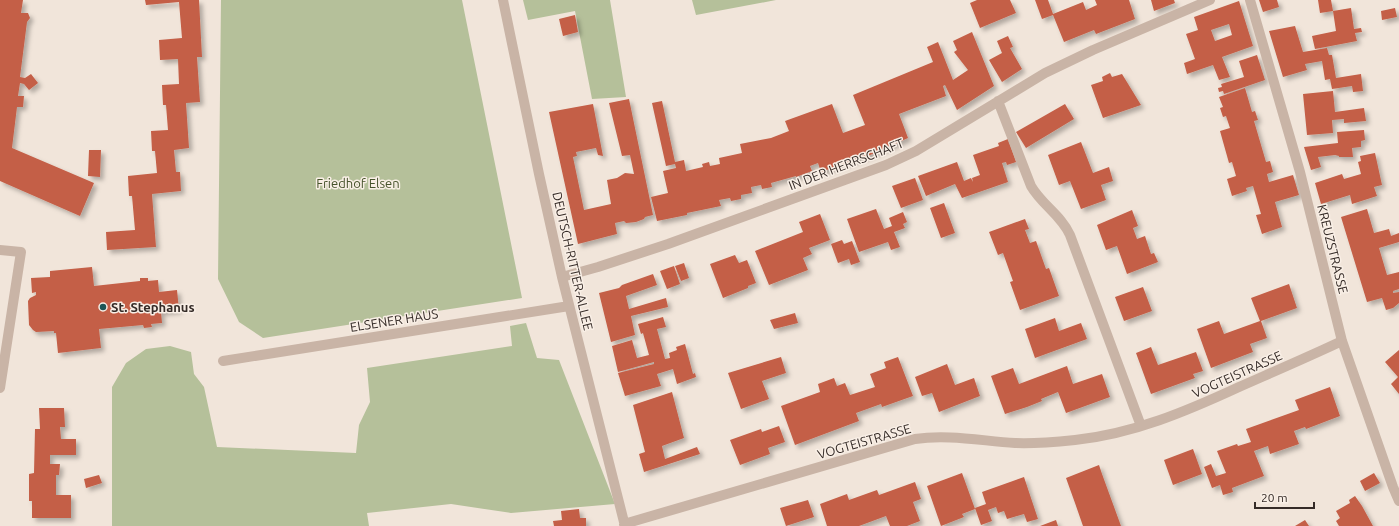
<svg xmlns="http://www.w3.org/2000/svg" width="1399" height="526" font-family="Ubuntu,sans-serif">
	<defs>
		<filter id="shadow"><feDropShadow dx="3.5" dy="3.5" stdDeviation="2" flood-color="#0004"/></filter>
	</defs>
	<rect width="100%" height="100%" fill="#f1e5da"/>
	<path fill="#b5c09a" d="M 221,0 L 462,0 L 522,298 L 263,338 L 239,322 L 218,279 Z
		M 523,0 L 610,0 L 626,97 L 592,99 L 575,11 L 528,20 Z
		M 692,0 L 776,0 L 696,15 Z
		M 526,323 L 537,358 L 559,360 L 615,504 L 511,513 L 451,504 L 367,513 L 369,526 L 112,526 L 112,387 L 126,363 L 146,349 L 170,346 L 191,352 L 194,374 L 204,387 L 217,447 L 356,453 L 359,425 L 370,402 L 367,368 L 512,346 L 510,326 Z"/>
	<path fill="#c45e46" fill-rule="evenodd" filter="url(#shadow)" d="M 0,0 L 23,0 L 21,13 L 28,13 L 30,18 L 27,22 L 20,77 L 25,78 L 31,74 L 38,83 L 29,90 L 24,84 L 20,83 L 18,96 L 24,96 L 23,107 L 17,107 L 12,148 L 94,183 L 80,216 L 0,181 Z
		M 145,0 L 199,0 L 202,57 L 197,57 L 200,102 L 186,103 L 189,148 L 174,150 L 176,172 L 180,172 L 181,191 L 152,194 L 156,247 L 107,250 L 106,232 L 135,230 L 132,196 L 129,196 L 128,176 L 157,173 L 155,151 L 152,151 L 151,131 L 168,130 L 166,105 L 163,105 L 162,85 L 179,84 L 178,59 L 160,60 L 159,40 L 182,38 L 179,2 L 146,5 Z
		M 977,0 L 1010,0 L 1016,13 L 980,28 L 970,3 Z
		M 1035,0 L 1048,0 L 1053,14 L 1083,2 L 1086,10 L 1097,5 L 1095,0 L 1129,0 L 1135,19 L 1096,34 L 1094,30 L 1064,42 L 1053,15 L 1042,19 Z
		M 1151,0 L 1174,0 L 1175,3 L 1154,11 Z
		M 1259,0 L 1277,0 L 1279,7 L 1263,12 Z
		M 1318,0 L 1331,0 L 1333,11 L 1320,13 Z
		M 1239,1 L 1253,46 L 1222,57 L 1230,77 L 1219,80 L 1213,65 L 1187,74 L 1184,63 L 1195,59 L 1186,34 L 1198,30 L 1194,17 ZM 1229,24 L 1232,35 L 1215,41 L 1211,30 Z
		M 1351,8 L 1354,29 L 1361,28 L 1362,32 L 1355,33 L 1357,41 L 1315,49 L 1312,36 L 1336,31 L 1333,11 Z
		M 1395,8 L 1397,17 L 1382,20 L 1381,11 Z
		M 575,15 L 578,32 L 563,36 L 559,19 Z
		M 1295,26 L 1303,52 L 1327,48 L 1329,55 L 1332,55 L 1336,78 L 1361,74 L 1363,91 L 1353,92 L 1352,86 L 1332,89 L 1330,79 L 1325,80 L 1322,61 L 1305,64 L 1307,70 L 1283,77 L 1269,31 Z
		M 972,32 L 994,86 L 957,110 L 945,85 L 943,86 L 946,96 L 899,114 L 908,138 L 870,155 L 821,172 L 818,163 L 810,166 L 812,171 L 796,177 L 796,176 L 771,183 L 772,187 L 762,189 L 761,185 L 751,187 L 752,193 L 741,195 L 741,199 L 731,201 L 730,198 L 719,200 L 721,206 L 687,213 L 687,215 L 657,221 L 651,197 L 668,193 L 663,171 L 676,168 L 675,164 L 666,166 L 652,103 L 662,101 L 675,162 L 684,160 L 686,171 L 703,167 L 702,164 L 709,162 L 710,166 L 720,164 L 719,158 L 742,153 L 740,144 L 771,138 L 789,131 L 785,121 L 832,104 L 843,133 L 865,125 L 853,95 L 933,62 L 927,47 L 938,42 L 953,80 L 968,70 L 954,52 L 957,50 L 953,41 Z
		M 1008,36 L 1013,47 L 1010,48 L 1022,69 L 1002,82 L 989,60 L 1002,53 L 997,41 Z
		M 1257,55 L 1265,80 L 1224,94 L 1223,91 L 1219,92 L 1218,88 L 1222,87 L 1221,84 L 1244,77 L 1239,61 Z
		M 1110,73 L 1112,77 L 1122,74 L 1141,105 L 1103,118 L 1091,85 L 1103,81 L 1102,77 Z
		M 1245,88 L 1252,112 L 1255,111 L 1258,120 L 1254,121 L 1266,162 L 1270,161 L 1273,172 L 1267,174 L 1269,182 L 1293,175 L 1299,195 L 1275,202 L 1282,227 L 1262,234 L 1256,215 L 1261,214 L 1253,186 L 1246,188 L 1247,191 L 1232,196 L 1227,179 L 1236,176 L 1232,162 L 1229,163 L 1220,131 L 1230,128 L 1226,116 L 1223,117 L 1220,108 L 1223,107 L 1219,97 Z
		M 1333,91 L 1335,112 L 1364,108 L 1366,121 L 1344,123 L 1344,119 L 1332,120 L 1333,133 L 1307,135 L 1303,94 Z
		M 629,99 L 653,215 L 645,217 L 644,219 L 636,222 L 626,223 L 624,221 L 615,223 L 617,234 L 578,244 L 549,112 L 593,104 L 603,156 L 598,155 L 596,148 L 576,152 L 577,156 L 573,157 L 584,210 L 611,204 L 607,180 L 617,178 L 625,173 L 634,174 L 630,155 L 622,156 L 609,103 Z
		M 1065,104 L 1074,119 L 1026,148 L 1016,132 Z
		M 1364,130 L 1365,140 L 1361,141 L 1361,147 L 1352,148 L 1353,157 L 1339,157 L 1339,156 L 1335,155 L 1318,157 L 1321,167 L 1311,170 L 1304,147 L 1338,143 L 1337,132 Z
		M 1008,139 L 1016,162 L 1007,165 L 1006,162 L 1002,163 L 1008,182 L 962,198 L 955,184 L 926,196 L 918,176 L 957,162 L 964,181 L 971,178 L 973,182 L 972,178 L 980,175 L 973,155 L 999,146 L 998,143 Z
		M 1081,142 L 1093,173 L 1109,167 L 1113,181 L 1101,185 L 1106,200 L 1081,209 L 1070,181 L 1059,185 L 1048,155 Z
		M 89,150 L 101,150 L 100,177 L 88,176 Z
		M 1375,153 L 1382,185 L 1374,187 L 1377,196 L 1352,204 L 1350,195 L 1321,204 L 1315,183 L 1342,174 L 1344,179 L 1361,174 L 1358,162 L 1361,161 L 1360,156 Z
		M 915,178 L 923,200 L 901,208 L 892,186 Z
		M 944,203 L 955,233 L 941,238 L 930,208 Z
		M 876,209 L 884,229 L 892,226 L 889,218 L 903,212 L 907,222 L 903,224 L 905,228 L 894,232 L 900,247 L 891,250 L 888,242 L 859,252 L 847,219 Z
		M 1367,209 L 1374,233 L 1389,229 L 1391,236 L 1399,233 L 1399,242 L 1379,248 L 1387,275 L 1399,272 L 1399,289 L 1393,291 L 1393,293 L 1399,292 L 1399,303 L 1393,308 L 1386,310 L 1382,298 L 1367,302 L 1341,217 Z
		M 1132,210 L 1138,226 L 1133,228 L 1137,239 L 1145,236 L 1151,254 L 1154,253 L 1158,262 L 1127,274 L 1117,246 L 1106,250 L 1097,225 Z
		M 820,214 L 830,240 L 809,248 L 812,254 L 803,258 L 808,270 L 769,285 L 755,251 L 803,232 L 799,222 Z
		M 1025,219 L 1029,229 L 1025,230 L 1030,243 L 1036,241 L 1046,269 L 1049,268 L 1059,296 L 1020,310 L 1010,282 L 1013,281 L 1003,253 L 998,255 L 989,232 Z
		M 842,240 L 844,244 L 852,241 L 860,262 L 851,265 L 849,259 L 838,263 L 831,244 Z
		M 735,255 L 739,263 L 747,260 L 756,283 L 748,286 L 748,288 L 723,298 L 710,264 Z
		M 684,263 L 689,278 L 681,281 L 675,266 Z
		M 674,266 L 680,284 L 667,289 L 660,271 Z
		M 92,267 L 94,286 L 140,281 L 140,278 L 148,278 L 148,281 L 158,280 L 159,292 L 177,290 L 179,310 L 161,312 L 162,323 L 151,324 L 152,327 L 144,328 L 143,325 L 99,329 L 101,348 L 58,353 L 56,333 L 54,333 L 54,331 L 36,332 L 33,330 L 29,325 L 28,301 L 30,298 L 36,295 L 36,292 L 32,293 L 31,278 L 50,277 L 50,271 Z
		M 653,274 L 657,285 L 626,296 L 629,309 L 666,298 L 668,307 L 631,316 L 635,335 L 611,342 L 599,293 L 619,288 L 622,285 Z
		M 1289,284 L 1297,308 L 1261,321 L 1267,338 L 1250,344 L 1253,352 L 1211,368 L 1197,329 L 1219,321 L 1224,334 L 1260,321 L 1251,298 Z
		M 1143,287 L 1152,311 L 1124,321 L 1115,297 Z
		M 795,313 L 798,323 L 774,329 L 770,320 Z
		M 663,317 L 666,327 L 657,329 L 665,359 L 670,358 L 669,353 L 677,350 L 676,347 L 685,344 L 693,374 L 695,373 L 696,377 L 677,384 L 673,369 L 657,374 L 661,386 L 625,396 L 618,373 L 654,364 L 654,362 L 618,372 L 612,346 L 632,340 L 637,358 L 649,355 L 643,333 L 641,334 L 638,324 Z
		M 1055,318 L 1059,331 L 1081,323 L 1087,339 L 1035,358 L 1025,329 Z
		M 1151,347 L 1158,365 L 1196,352 L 1203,371 L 1193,374 L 1195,378 L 1151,394 L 1136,353 Z
		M 1399,350 L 1399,394 L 1391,384 L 1398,377 L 1385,362 Z
		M 781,357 L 786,373 L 762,381 L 769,399 L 741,409 L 728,373 Z
		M 898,357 L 913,396 L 882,407 L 881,404 L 856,413 L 859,421 L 795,445 L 781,406 L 820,392 L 818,384 L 834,378 L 837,386 L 845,383 L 850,395 L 875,387 L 870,374 L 886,368 L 884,362 Z
		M 947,364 L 955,385 L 974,378 L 980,396 L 939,412 L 932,393 L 922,396 L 915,377 Z
		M 1067,366 L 1073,384 L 1102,374 L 1110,397 L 1066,413 L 1058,392 L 1041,399 L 1042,401 L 1027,407 L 1005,414 L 991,376 L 1013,368 L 1019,384 Z
		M 1330,387 L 1340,416 L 1306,429 L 1305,427 L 1294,431 L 1299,444 L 1270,454 L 1268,446 L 1254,451 L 1264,476 L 1232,488 L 1233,492 L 1223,495 L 1220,485 L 1212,488 L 1204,467 L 1211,464 L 1216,476 L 1226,473 L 1217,451 L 1237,444 L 1238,446 L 1251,442 L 1246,429 L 1299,410 L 1295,400 Z
		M 672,392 L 684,438 L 662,446 L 665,459 L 697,447 L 700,454 L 644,472 L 639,454 L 645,452 L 633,405 Z
		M 39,408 L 64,408 L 65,427 L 60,427 L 61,439 L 76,439 L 76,455 L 50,455 L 50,464 L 60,464 L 59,475 L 56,475 L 56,495 L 71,495 L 71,518 L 32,518 L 32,501 L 29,501 L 29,474 L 34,473 L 35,429 L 40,429 Z
		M 779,426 L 785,442 L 768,448 L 770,454 L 740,465 L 730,440 L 761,429 L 762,432 Z
		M 1193,449 L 1202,474 L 1173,485 L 1164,460 Z
		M 1099,465 L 1102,474 L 1121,526 L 1083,526 L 1075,503 L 1066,478 Z
		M 962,473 L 975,509 L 962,514 L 964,517 L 941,526 L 927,486 Z
		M 1374,473 L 1380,483 L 1365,491 L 1360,481 Z
		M 99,475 L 102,483 L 86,488 L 84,479 Z
		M 1024,477 L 1038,519 L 1027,522 L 1024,514 L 1007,519 L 1004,511 L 998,513 L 996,507 L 988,510 L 992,521 L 981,525 L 975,508 L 986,504 L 982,492 Z
		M 915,482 L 921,499 L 913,502 L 920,521 L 907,526 L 890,526 L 886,516 L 859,526 L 827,526 L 820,504 L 847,494 L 849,500 L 877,490 L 879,495 Z
		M 1355,496 L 1362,506 L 1373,526 L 1339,526 L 1336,521 L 1340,518 L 1336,511 L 1350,503 L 1349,500 Z
		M 808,500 L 814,517 L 786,526 L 780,508 Z
		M 579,509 L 580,518 L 586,518 L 586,526 L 554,526 L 553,521 L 562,520 L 561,511 Z
		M 1056,520 L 1058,526 L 1040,526 Z
		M 1305,520 L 1309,526 L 1295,526 Z"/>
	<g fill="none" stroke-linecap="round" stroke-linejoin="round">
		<path stroke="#c9b4a6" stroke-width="10" d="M 503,0 L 539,174 L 562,277 L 625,526
			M 1250,0 L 1300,172 L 1342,341 L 1393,487 L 1399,501
			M 998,101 L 1031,186 C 1042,205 1061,215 1070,235 L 1141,426
			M 0,250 L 21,252 L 0,388
			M 562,277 L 598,267 L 668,244 L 886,165 L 916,151 L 1045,73 L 1093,50 L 1210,0
			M 223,361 L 569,306
			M 624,524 L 915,439 C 948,434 982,441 1015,443 C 1035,444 1055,442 1075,440 C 1133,434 1187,411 1239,387 C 1273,372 1308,357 1342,341"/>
	</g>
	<circle fill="#1d5556" stroke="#f9efe6" stroke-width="1.5" cx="103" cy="307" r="4"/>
	<g text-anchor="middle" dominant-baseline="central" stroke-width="3" stroke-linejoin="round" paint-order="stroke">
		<g font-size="13" fill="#352b27" stroke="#f9efe6">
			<text transform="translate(846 164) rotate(-21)">IN DER HERRSCHAFT</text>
			<text transform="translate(1333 249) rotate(76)">KREUZSTRASSE</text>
			<text transform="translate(573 261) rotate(77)">DEUTSCH-RITTER-ALLEE</text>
			<text transform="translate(394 320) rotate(-9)">ELSENER HAUS</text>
			<text transform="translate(1237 374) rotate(-24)">VOGTEISTRASSE</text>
			<text transform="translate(864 441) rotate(-16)">VOGTEISTRASSE</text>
		</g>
		<g font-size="13" fill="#46532b" stroke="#f9efe6">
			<text x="358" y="183">Friedhof Elsen</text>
		</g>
		<g font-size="13" font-weight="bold" fill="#352b27" stroke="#f9efe6" text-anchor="start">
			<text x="111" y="307">St. Stephanus</text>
		</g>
	</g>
	<path d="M1255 502v6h59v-6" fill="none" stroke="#352b27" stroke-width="2"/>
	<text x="1261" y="502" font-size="12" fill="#352b27" stroke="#f9efe6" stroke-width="3" paint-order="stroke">20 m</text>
</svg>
